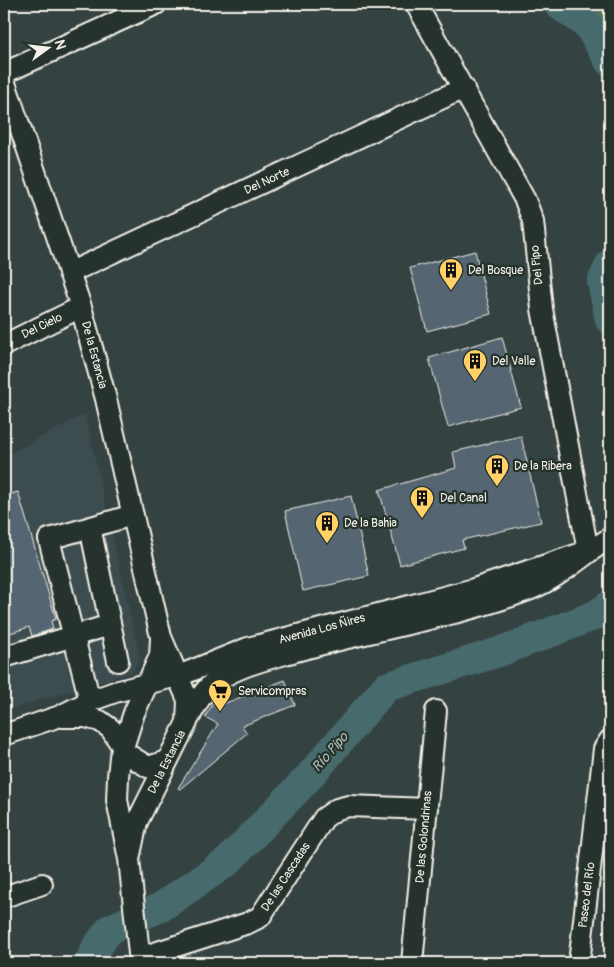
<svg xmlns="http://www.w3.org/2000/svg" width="614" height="967" font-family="Pangolin,sans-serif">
	<rect width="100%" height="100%" fill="#344242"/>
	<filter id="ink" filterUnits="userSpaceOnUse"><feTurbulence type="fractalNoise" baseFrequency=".02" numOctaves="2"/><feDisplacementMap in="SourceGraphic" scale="10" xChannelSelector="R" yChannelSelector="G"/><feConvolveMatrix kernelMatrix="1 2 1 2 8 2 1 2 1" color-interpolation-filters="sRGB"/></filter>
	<g filter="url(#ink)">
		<path fill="#3e4d50" d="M 85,414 L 140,658 L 132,672 L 4,711 L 4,457 Z"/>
		<path fill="#54725a" stroke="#a4b2a1" d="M 586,4 L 610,4 L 610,31 Z"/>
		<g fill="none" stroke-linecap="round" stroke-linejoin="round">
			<path stroke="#476b6c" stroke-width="30" d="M 558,4 L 588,25 L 610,62
				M 610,264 L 602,282 L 610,320
				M 89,963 L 96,948 L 110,929 L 161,907 L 227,862 L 308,778 L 386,687 L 499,652 L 596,615 L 610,605"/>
		</g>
		<path fill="#556672" stroke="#f4f1e8" d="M 475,251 L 491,314 L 427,331 L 410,268 Z
			M 502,337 L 521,407 L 448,427 L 429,358 Z
			M 521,436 L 541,522 L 462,540 L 464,548 L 400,565 L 379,490 L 456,468 L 453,452 Z
			M 18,492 L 56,619 L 51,621 L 53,629 L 32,636 L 29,627 L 4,635 L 4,496 Z
			M 351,496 L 369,576 L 303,591 L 285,511 Z
			M 285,680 L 295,705 L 242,726 L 247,733 L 180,789 L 178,788 L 218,724 L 205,717 L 217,697 L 223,704 Z"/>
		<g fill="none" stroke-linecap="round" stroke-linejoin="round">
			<g stroke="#f4f1e8" stroke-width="24">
				<path id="minor" d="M 416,4 L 525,200 L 533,221 L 542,309 L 588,551
					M 4,73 L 156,4
					M 4,80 L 81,307 L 106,399 L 161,637 L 188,700 L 187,722 L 137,822 L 129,859
					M 69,273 L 464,88
					M 4,345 L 81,307
					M 90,527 L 118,661
					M 4,657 L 110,625
					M 90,701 L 49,539 L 133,515
					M 62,717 L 85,717 L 100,721 L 111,729 L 127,754 L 148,767 L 167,761
					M 189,718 C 195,707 201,693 212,684 C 236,666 268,659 296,651 C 374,629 456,618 531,589 C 561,577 583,554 610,538
					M 4,735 L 60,716 L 90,701 L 115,692 L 181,675 L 248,648 L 474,589 L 588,551
					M 4,897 L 42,884
					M 139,958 L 248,923 L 260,917 L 324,818 L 337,809 L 349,806 L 427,809
					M 140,963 L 129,859 L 117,800 L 118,777 L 120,757 L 134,713 L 160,656 L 161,638
					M 412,963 L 436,711
					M 579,963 L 604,749 L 610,740"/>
			</g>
			<use href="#minor" stroke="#26332d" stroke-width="20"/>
		</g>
	</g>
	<defs>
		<g id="building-pin" transform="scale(1.25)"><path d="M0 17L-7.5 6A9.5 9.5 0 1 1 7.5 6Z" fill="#ffd166" stroke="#26332d"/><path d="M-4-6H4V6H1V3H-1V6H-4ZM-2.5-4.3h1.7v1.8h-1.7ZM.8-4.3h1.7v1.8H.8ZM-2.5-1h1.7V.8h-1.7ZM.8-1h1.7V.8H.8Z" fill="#111"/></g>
		<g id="supermarket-pin" transform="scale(1.25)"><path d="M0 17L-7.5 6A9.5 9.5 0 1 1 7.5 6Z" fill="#ffd166" stroke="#26332d"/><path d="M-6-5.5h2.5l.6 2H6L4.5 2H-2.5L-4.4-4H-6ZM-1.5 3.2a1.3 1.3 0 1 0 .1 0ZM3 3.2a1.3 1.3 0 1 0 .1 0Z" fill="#111"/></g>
	</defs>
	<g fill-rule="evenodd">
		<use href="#building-pin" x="451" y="270"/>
		<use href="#building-pin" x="475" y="361"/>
		<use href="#building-pin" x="497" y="466"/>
		<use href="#building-pin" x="422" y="498"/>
		<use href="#building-pin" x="327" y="523"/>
		<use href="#supermarket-pin" x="220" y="691"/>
	</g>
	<g text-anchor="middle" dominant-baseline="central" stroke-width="4.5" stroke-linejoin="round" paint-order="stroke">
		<g font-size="12" fill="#f4f1e8" stroke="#26332d">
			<text transform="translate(267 181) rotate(-25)">Del Norte</text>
			<text transform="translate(537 265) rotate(-96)">Del Pipo</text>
			<text transform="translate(42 326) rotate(-26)">Del Cielo</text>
			<text transform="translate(94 355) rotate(75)">De la Estancia</text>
			<text transform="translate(322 629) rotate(-15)">Avenida Los Ñires</text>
			<text transform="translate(167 762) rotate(-63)">De la Estancia</text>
			<text transform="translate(424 837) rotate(-85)">De las Golondrinas</text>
			<text transform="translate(286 877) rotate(-57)">De las Cascadas</text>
			<text transform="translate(587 895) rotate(-83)">Paseo del Río</text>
		</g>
		<g font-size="12" fill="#f4f1e8" stroke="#26332d" text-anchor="start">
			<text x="468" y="270">Del Bosque</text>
			<text x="492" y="361">Del Valle</text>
			<text x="514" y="466">De la Ribera</text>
			<text x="440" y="498">Del Canal</text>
			<text x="344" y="523">De la Bahia</text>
			<text x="238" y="691">Servicompras</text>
		</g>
		<g font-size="14" font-style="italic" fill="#afbbb6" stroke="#26332d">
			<text transform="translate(330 752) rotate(-49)">Río Pipo</text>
		</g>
	</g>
	<rect width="614" height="967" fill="none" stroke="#26332d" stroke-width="20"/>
	<rect x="10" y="10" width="594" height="947" fill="none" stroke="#f4f1e8" stroke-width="2" filter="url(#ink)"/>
	<g transform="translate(48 48) rotate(75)" stroke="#26332d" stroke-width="4" paint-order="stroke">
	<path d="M0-4L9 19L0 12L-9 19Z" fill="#f4f1e8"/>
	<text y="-8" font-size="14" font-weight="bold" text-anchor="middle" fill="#f4f1e8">N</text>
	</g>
</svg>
